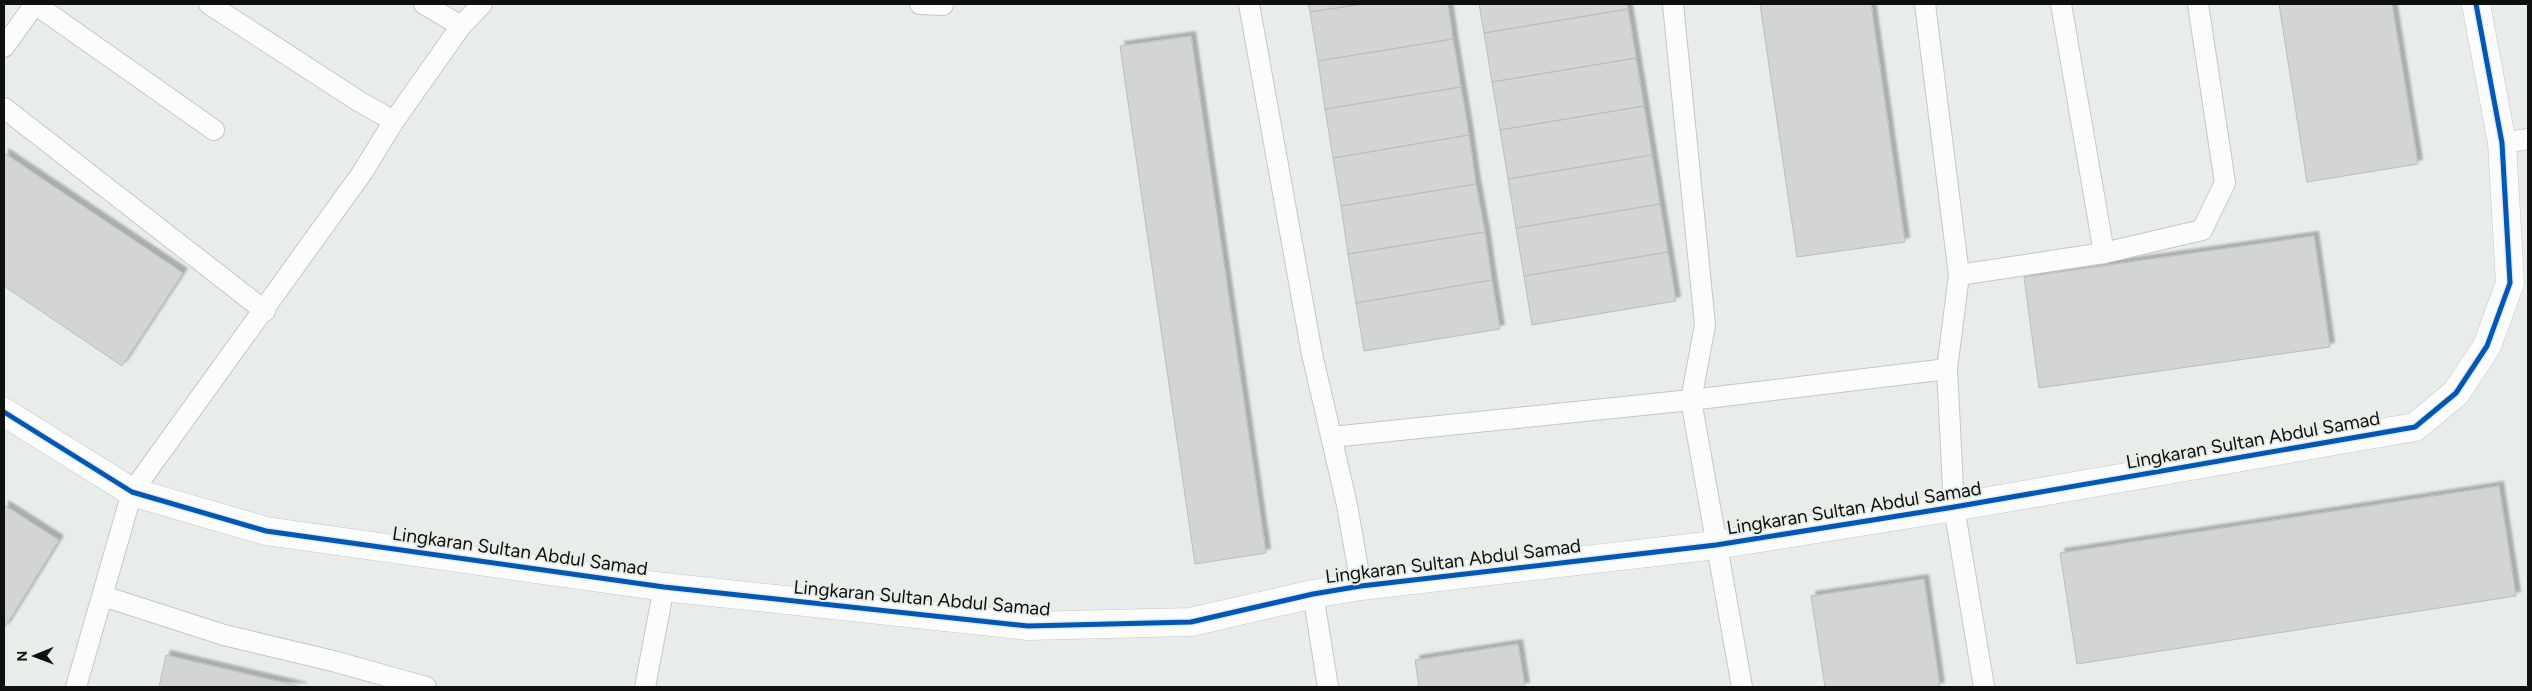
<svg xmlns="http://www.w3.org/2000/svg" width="2532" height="691" font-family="Figtree,sans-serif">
	<defs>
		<filter id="shadow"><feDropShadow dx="4.5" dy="-4.5" stdDeviation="1" flood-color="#0004"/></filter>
	</defs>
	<rect width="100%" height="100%" fill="#e8ede9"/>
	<path fill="#d2d5d1" stroke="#bbbebb" filter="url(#shadow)" d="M 1308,4 L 1363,4 L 1310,12 Z
		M 1363,4 L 1448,4 L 1453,39 L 1318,61 L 1310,12 Z
		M 1479,4 L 1627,4 L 1628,9 L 1484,33 Z
		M 1760,4 L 1871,4 L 1905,242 L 1797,257 Z
		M 2279,4 L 2392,4 L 2418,164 L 2307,182 Z
		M 1628,9 L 1636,58 L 1492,82 L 1484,33 Z
		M 1191,36 L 1266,553 L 1195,564 L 1120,46 Z
		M 1453,39 L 1461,87 L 1325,109 L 1318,61 Z
		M 1636,58 L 1644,106 L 1500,130 L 1492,82 Z
		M 1461,87 L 1469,135 L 1333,158 L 1325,109 Z
		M 1644,106 L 1652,155 L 1508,179 L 1500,130 Z
		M 1469,135 L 1476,184 L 1341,206 L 1333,158 Z
		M 4,153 L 183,273 L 122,366 L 4,286 Z
		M 1652,155 L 1660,204 L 1516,228 L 1508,179 Z
		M 1476,184 L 1485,232 L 1348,254 L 1341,206 Z
		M 1660,204 L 1668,252 L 1524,276 L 1516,228 Z
		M 1485,232 L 1492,280 L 1356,303 L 1348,254 Z
		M 2314,236 L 2330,347 L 2039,388 L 2024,277 Z
		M 1668,252 L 1676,301 L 1532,325 L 1524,276 Z
		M 1492,280 L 1500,329 L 1364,351 L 1356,303 Z
		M 2499,486 L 2516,596 L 2077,664 L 2060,553 Z
		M 4,505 L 59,540 L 4,629 Z
		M 1924,579 L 1940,687 L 1825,687 L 1811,596 Z
		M 1518,644 L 1525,687 L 1419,687 L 1415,660 Z
		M 166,655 L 302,687 L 159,687 Z"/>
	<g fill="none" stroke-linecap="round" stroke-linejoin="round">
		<g stroke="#c4c8c5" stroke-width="22">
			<path id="service" d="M 35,4 L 214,130
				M 424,4 L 461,26
				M 920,4 L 943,5
				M 1249,4 L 1312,354 L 1347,505 L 1361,586
				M 1673,4 L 1705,325 L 1691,400 L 1742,687
				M 1925,4 L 1959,275 L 1947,369 L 1954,507 L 1984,687
				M 2061,4 L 2104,253
				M 4,47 L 35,4
				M 4,108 L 265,311
				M 394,121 L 461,26 L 482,4
				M 2502,143 L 2528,139
				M 1959,275 L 2104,253 L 2202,230 L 2225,183 L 2198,4
				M 1332,437 L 1691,400 L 1947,369
				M 1313,594 L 1328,687
				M 103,596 L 224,635 L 333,661 L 426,687
				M 76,687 L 132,492 L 362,173 L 394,121 L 360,102 L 209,4
				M 645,687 L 664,587"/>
		</g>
		<g stroke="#c4c8c5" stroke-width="29">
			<path id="minor" d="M 4,412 L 132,492 L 266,531 L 664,587 L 1028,626 L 1191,622 L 1313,594 L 1361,586 L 1716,545 L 1954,507 L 2415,427 L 2456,393 L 2487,346 L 2510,283 L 2502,143 L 2476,4"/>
		</g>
		<use href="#service" stroke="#fcfcfc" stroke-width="20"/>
		<use href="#minor" stroke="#fcfcfc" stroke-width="28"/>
		<g stroke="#e7eee8" stroke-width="8">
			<path id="cycleway" d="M 4,412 L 132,492 L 266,531 L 664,587 L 1028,626 L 1191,622 L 1313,594 L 1361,586 L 1716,545 L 1954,507 L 2415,427 L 2456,393 L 2487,346 L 2510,283 L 2502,143 L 2476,4"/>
		</g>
		<use href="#cycleway" stroke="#0057b8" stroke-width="5"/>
	</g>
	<g text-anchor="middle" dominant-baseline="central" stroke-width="4" stroke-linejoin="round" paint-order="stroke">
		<g font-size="19" fill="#0e100e" stroke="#e7eee8">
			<text transform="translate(2253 440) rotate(-10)">Lingkaran Sultan Abdul Samad</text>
			<text transform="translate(1854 508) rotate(-9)">Lingkaran Sultan Abdul Samad</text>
			<text transform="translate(520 551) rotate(8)">Lingkaran Sultan Abdul Samad</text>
			<text transform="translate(1453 561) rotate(-7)">Lingkaran Sultan Abdul Samad</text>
			<text transform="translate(922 598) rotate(5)">Lingkaran Sultan Abdul Samad</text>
		</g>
	</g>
	<rect width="2532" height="691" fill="none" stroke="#0e100e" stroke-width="10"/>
	<g transform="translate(35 656) rotate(269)" stroke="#e7eee8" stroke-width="4" paint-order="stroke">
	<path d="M0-4L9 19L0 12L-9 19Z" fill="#0e100e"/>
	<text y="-8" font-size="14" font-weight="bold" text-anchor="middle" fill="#0e100e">N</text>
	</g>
</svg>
